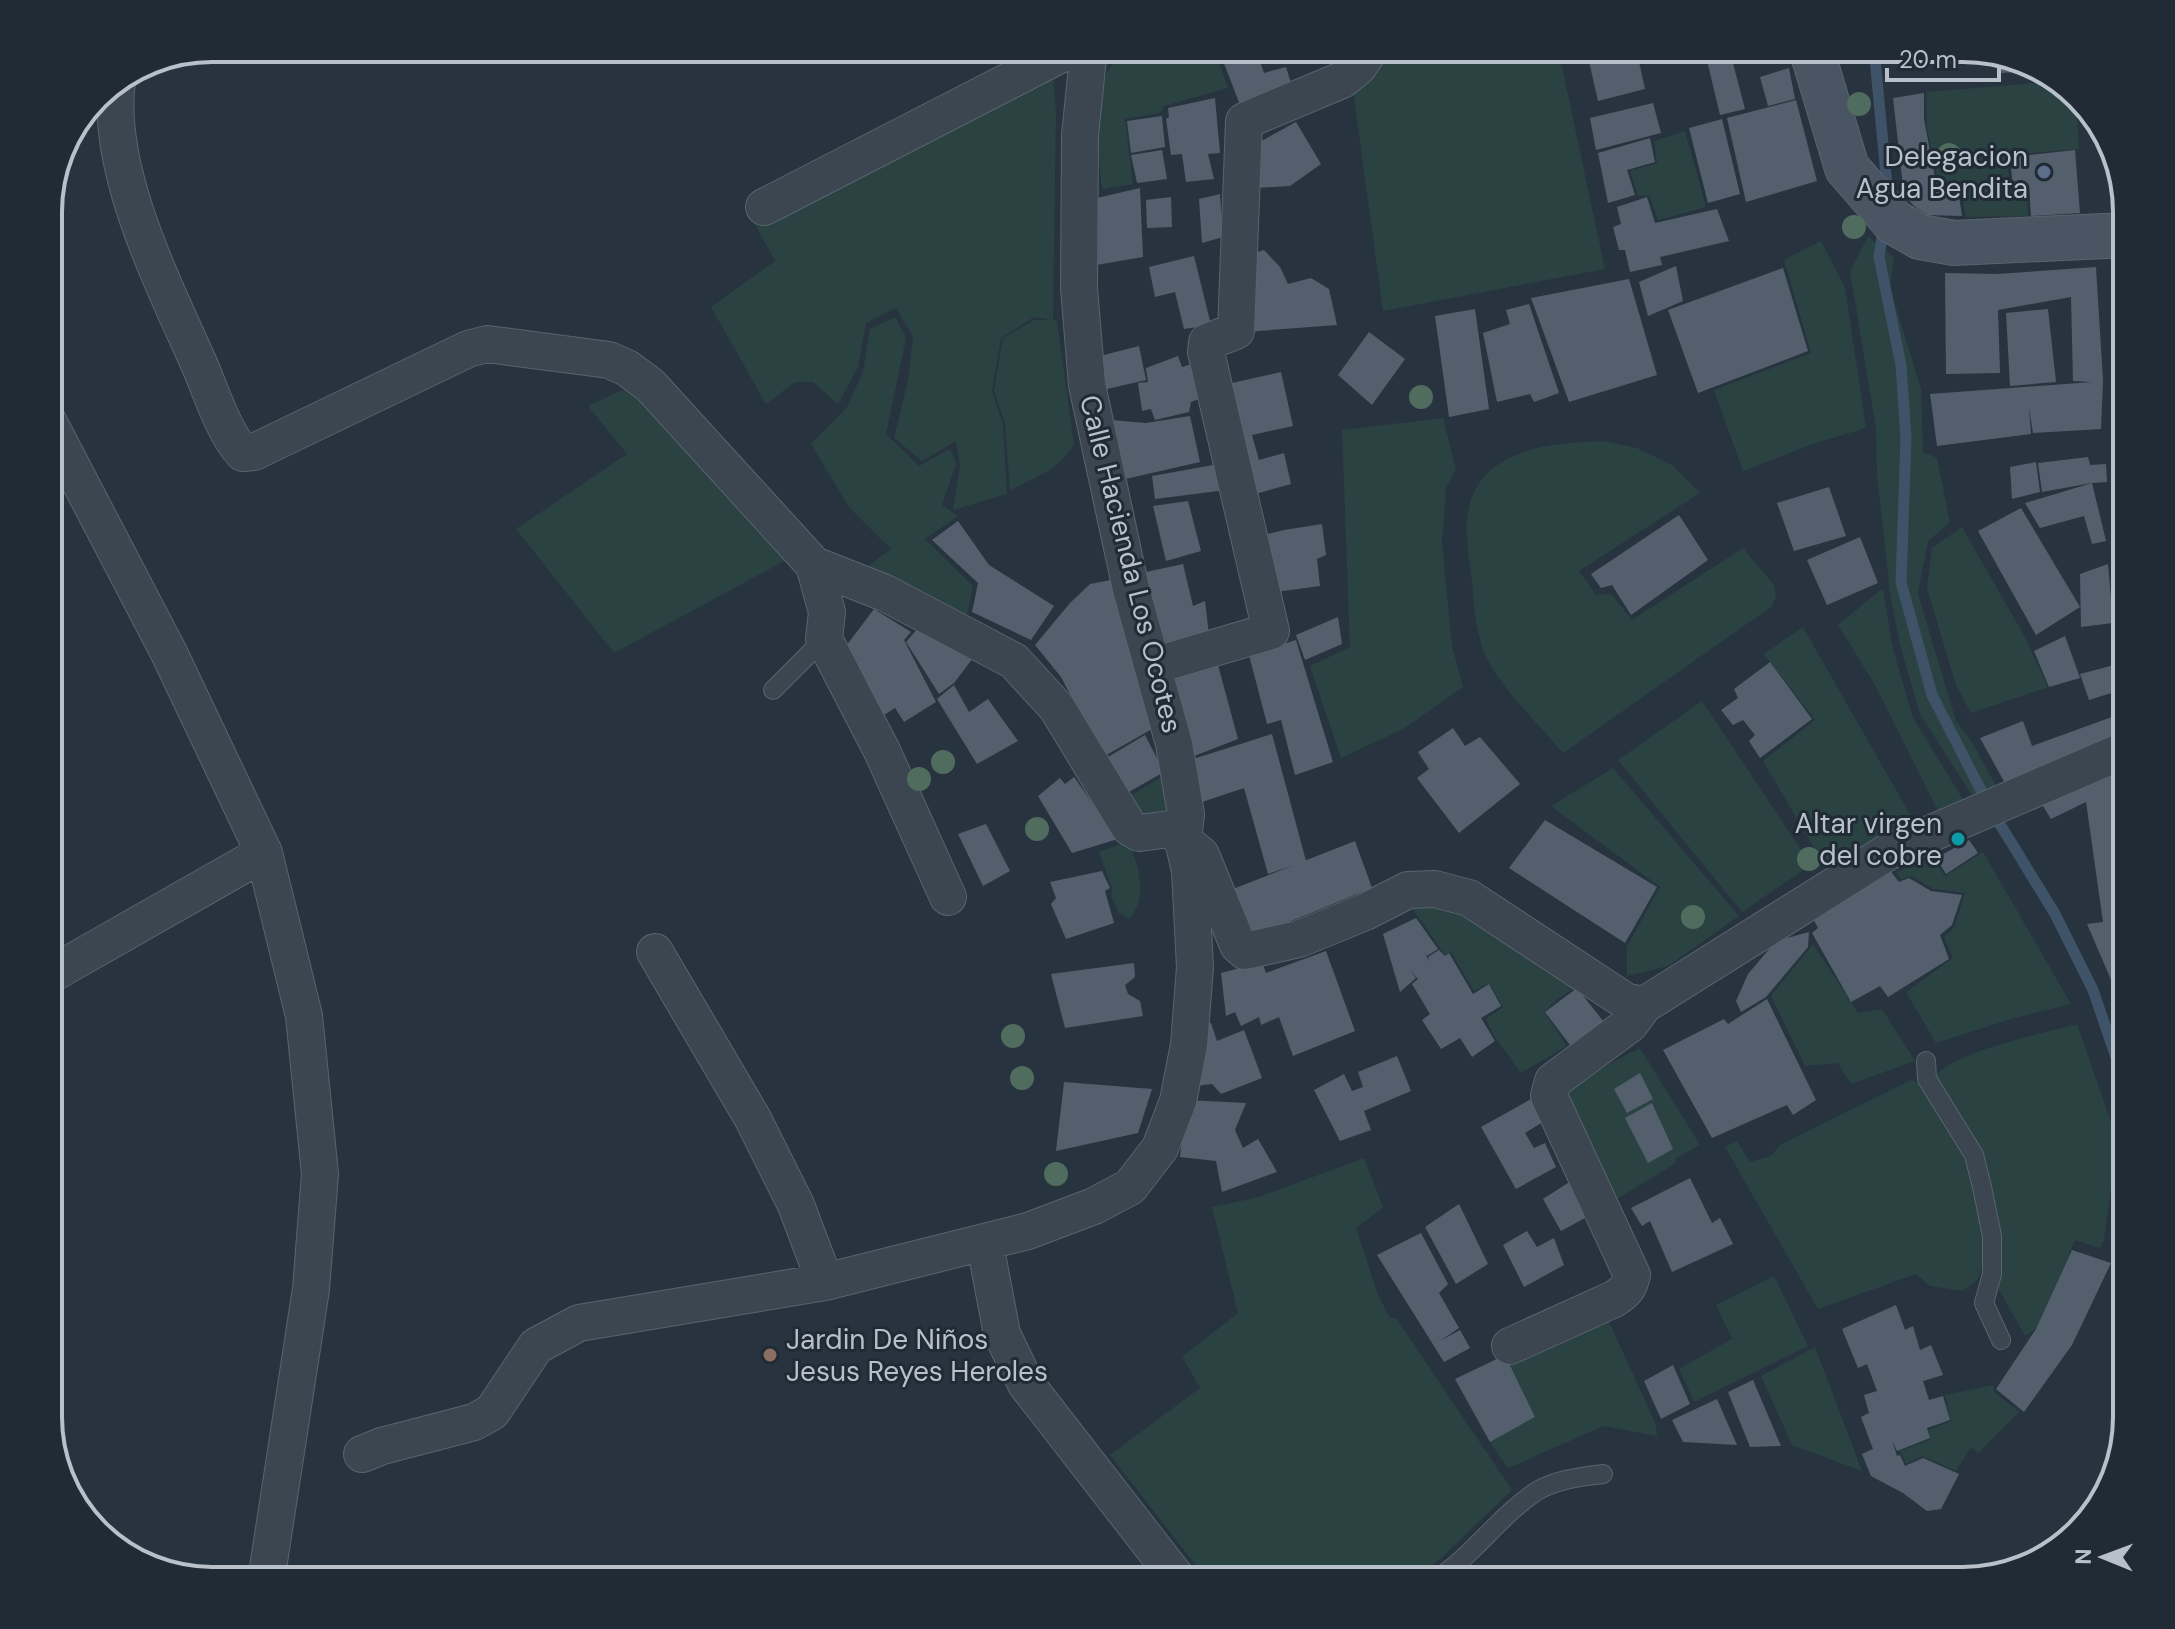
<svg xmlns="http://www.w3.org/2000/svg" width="2175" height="1629" font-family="'DM Sans',sans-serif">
	<rect width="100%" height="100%" fill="#273440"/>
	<path fill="#2a4242" d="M 1135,48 L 1214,48 L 1228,88 L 1164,106 L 1160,113 L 1125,119 L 1133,184 L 1102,189 C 1098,159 1091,86 1114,63 C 1120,57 1129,53 1135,48 Z
		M 1379,48 L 1558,48 L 1605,269 L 1383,311 L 1353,90 Z
		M 1052,67 L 1056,111 L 1053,320 L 1057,321 L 1074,444 C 1060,470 1035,477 1010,490 L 1005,423 L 994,391 L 1003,338 L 1034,320 L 1052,320 L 1034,317 L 1001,338 L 992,391 L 1003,425 L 1007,494 L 953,510 L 960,466 L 956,441 L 922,461 L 894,438 L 908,380 L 913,337 L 896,308 L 866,323 L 858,367 L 838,404 L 813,382 L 795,382 L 766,404 L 711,307 L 775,261 L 752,219 Z
		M 2060,81 L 2076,98 L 2079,149 L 2007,155 L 2010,190 L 2026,190 L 2028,216 L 1966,217 L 1961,194 L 1939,187 L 1927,129 L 1926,92 Z
		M 1685,131 L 1706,207 L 1658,220 L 1649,195 L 1638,196 L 1630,171 L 1657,163 L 1654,141 Z
		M 1868,237 L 1894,257 L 1890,288 L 1921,389 L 1923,452 L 1937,458 L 1950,522 L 1928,541 L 1918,594 L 1956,721 L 1972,742 L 1996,786 L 1975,800 L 1920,714 L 1900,645 L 1890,593 L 1877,474 L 1876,428 L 1850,271 Z
		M 1821,241 L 1845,288 L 1866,428 L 1816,443 L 1743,471 L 1714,390 L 1811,353 L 1784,260 Z
		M 895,317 L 906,338 L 886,434 L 919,466 L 950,449 L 956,464 L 942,505 L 958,516 L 925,539 L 973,586 L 966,620 L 867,567 L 891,549 L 849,507 L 811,444 L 847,407 L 863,372 L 870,329 Z
		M 631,386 L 790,558 L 614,653 L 516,529 L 627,454 L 588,406 Z
		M 1443,418 L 1456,470 L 1446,487 L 1442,542 L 1452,646 L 1463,687 L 1403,729 L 1341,758 L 1310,666 L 1350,647 L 1342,430 Z
		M 1603,441 L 1637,448 L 1672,465 L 1700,493 L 1579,571 L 1596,595 L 1611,594 L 1632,620 L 1743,548 L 1774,585 L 1776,597 L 1771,607 L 1563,753 C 1541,727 1511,698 1493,669 C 1476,643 1475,612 1472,581 C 1469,556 1463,528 1470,503 C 1487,447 1554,443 1603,441 Z
		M 1962,527 L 2025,637 L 2048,687 L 1971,713 L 1956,685 L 1927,588 L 1932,548 Z
		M 1883,588 L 1892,645 L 1913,718 L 1964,801 L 1938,811 L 1875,685 L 1838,625 Z
		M 1803,627 L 1916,825 L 1886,834 L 1825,866 L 1763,761 L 1815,720 L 1764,654 Z
		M 1702,701 L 1811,865 L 1742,912 L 1618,760 Z
		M 1613,768 L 1739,916 L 1668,966 L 1627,976 L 1627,946 L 1660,887 L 1551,806 Z
		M 1166,774 L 1169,806 L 1164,814 L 1145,816 L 1130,796 Z
		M 1128,841 C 1139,865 1148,895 1130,919 L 1119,913 L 1111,896 L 1112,888 L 1099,852 Z
		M 1983,852 L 2071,1004 L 2014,1018 L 1936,1043 L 1906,992 L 1953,958 L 1944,937 L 1954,928 L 1965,893 L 1933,889 L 1912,876 L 1901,879 L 1896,872 L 1932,857 L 1945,876 Z
		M 1451,906 L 1575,988 L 1557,999 L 1544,1012 L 1567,1046 L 1521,1073 L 1494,1036 L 1486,1019 L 1503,1007 L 1489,983 L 1474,991 L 1451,952 L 1445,955 L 1412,908 Z
		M 1813,944 L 1858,1013 L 1882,1009 L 1915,1061 L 1851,1084 L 1838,1063 L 1805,1066 L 1771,996 Z
		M 2077,1024 L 2111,1122 L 2115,1158 L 2104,1240 L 2100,1248 L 2075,1240 L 2039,1327 L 2025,1336 L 1997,1286 L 2002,1263 L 1997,1220 L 1935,1077 C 1948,1053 2048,1032 2077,1024 Z
		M 1640,1048 L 1700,1145 L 1675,1159 L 1676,1163 L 1607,1205 L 1564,1093 L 1592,1073 Z
		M 1911,1080 L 1919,1083 C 1934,1110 1953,1136 1967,1164 C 1978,1186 1991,1259 1977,1280 C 1974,1284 1966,1288 1962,1291 L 1930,1286 L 1916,1274 L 1818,1309 L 1725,1147 L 1737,1141 L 1750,1162 L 1771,1156 L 1780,1145 Z
		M 1364,1158 L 1383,1207 L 1356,1228 L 1378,1295 L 1390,1318 L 1396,1318 L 1512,1490 L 1439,1560 L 1408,1581 L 1208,1581 L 1110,1455 L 1200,1388 L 1182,1357 L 1238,1313 L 1212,1207 L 1259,1197 Z
		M 1774,1276 L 1808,1346 L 1694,1402 L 1679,1369 L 1732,1339 L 1716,1305 Z
		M 1606,1315 L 1656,1425 L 1657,1436 L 1604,1426 L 1508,1468 L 1490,1442 L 1535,1417 L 1505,1355 Z
		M 1815,1347 L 1862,1471 L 1792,1445 L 1761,1376 Z
		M 1993,1385 L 1994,1392 L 2019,1412 L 1978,1453 L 1971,1447 L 1956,1471 L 1922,1456 L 1906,1464 L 1900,1451 L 1930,1440 L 1929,1430 L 1951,1421 L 1945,1395 Z"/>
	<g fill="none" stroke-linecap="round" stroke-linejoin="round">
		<path stroke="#3e5368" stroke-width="11" d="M 1874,48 L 1888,196
			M 1884,225 L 1879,257 L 1901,365 L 1906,438 L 1901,582 L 1932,695 L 1990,808 L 2055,914 L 2093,990 L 2121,1072 L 2127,1098"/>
	</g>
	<path fill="#535f6d" d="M 1218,48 L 1255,48 L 1264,73 L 1286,67 L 1295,96 L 1242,110 Z
		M 1282,48 L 1321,48 L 1287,62 Z
		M 1586,48 L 1636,48 L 1645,89 L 1598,101 Z
		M 1704,48 L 1729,48 L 1745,109 L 1720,115 Z
		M 1961,48 L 1983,55 L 1983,60 L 1961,60 Z
		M 2000,61 L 2030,71 L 2001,73 Z
		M 1789,68 L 1795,99 L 1768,106 L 1760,77 Z
		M 1924,93 L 1924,119 L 1937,188 L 1959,196 L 1962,216 L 1928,215 L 1914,206 L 1904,195 L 1893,98 Z
		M 1215,98 L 1220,153 L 1208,154 L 1214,179 L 1186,182 L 1182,154 L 1171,155 L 1166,119 L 1169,117 L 1168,108 Z
		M 1796,100 L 1817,181 L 1746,202 L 1727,118 Z
		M 1653,103 L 1661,133 L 1596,150 L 1590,118 Z
		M 1162,116 L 1165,147 L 1131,153 L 1127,121 Z
		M 1722,119 L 1740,194 L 1708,203 L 1689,128 Z
		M 1296,122 L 1321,164 L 1290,186 L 1256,188 L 1256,144 Z
		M 1650,138 L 1655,162 L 1627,170 L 1635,195 L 1608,203 L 1598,153 Z
		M 1162,150 L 1167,179 L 1137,183 L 1131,155 Z
		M 2075,150 L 2080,213 L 2031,216 L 2029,187 L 2013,188 L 2010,157 Z
		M 1140,188 L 1143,257 L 1096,265 L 1097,198 Z
		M 1220,194 L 1223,237 L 1202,243 L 1199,199 Z
		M 1171,197 L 1172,227 L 1147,228 L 1146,200 Z
		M 1647,197 L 1655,223 L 1717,209 L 1729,241 L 1660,257 L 1662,265 L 1630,272 L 1625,250 L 1619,250 L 1613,227 L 1621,224 L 1617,207 Z
		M 1264,250 L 1280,267 L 1288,284 L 1311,278 L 1329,289 L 1337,325 L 1245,332 L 1251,254 Z
		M 1194,256 L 1211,325 L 1184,329 L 1175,292 L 1155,297 L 1149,267 Z
		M 1676,266 L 1683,301 L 1648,316 L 1639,282 Z
		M 2096,267 L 2103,381 L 2101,429 L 2033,433 L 2029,408 L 2031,434 L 1937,446 L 1930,394 L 2092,382 L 2073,381 L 2071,297 L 1998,310 L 2000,373 L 1946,374 L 1945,273 L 1997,274 Z
		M 1783,268 L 1808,351 L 1698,393 L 1668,310 Z
		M 1629,279 L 1657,375 L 1569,402 L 1531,298 Z
		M 1529,304 L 1559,393 L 1534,402 L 1530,394 L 1497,402 L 1483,333 L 1510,324 L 1506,310 Z
		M 1475,309 L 1489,409 L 1449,417 L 1435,316 Z
		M 2048,309 L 2056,382 L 2010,386 L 2006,313 Z
		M 1369,332 L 1405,359 L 1372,405 L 1338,375 Z
		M 1139,346 L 1146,380 L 1107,389 L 1100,356 Z
		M 1178,356 L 1182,367 L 1199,362 L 1207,396 L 1191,402 L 1189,412 L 1155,420 L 1151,409 L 1142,411 L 1138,383 L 1148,382 L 1146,368 Z
		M 1281,372 L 1293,426 L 1252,435 L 1259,460 L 1284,453 L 1291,484 L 1248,496 L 1219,386 Z
		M 1190,416 L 1200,462 L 1121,480 L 1111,420 L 1146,423 Z
		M 2088,457 L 2090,465 L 2106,464 L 2107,482 L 2092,483 L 2106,541 L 2092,544 L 2084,516 L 2040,528 L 2025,503 L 2092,483 L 2042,492 L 2038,463 Z
		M 2036,462 L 2040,492 L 2012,499 L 2010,467 Z
		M 1219,464 L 1226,490 L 1155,499 L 1152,476 Z
		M 1829,487 L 1846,536 L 1794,551 L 1777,503 Z
		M 1188,501 L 1201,551 L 1166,561 L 1153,506 Z
		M 2021,508 L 2080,607 L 2036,635 L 1978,531 Z
		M 1679,515 L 1708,560 L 1631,615 L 1612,585 L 1601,588 L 1591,574 Z
		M 958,521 L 989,565 L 1054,606 L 1031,640 L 972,612 L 978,583 L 932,540 Z
		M 1322,524 L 1326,555 L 1317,559 L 1320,586 L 1269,593 L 1251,538 L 1284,530 Z
		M 1860,537 L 1878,583 L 1827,605 L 1807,560 Z
		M 1183,564 L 1193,606 L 1205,601 L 1210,643 L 1165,655 L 1146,572 Z
		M 2108,564 L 2113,623 L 2081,627 L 2080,574 Z
		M 1111,580 L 1159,725 L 1103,757 L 1061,677 L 1035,645 L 1070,603 L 1090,584 Z
		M 874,609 L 911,632 L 904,640 L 936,702 L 904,722 L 895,708 L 878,719 L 846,646 Z
		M 1338,617 L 1342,644 L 1305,660 L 1296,635 Z
		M 920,626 L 973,658 L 954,683 L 939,694 L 906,642 Z
		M 2065,636 L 2080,678 L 2049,687 L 2034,651 Z
		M 1296,640 L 1333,762 L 1295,775 L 1281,720 L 1267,724 L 1249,655 Z
		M 1215,654 L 1238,739 L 1189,758 L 1162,671 Z
		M 1770,662 L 1812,719 L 1760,758 L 1749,741 L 1755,735 L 1743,720 L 1733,725 L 1721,710 L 1738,698 L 1734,689 Z
		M 2118,664 L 2121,690 L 2089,700 L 2080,674 Z
		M 954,685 L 969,712 L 988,699 L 1018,741 L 977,764 L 937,699 Z
		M 2123,713 L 2127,736 L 2006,785 L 1980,738 L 2023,721 L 2032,746 Z
		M 1453,728 L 1465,746 L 1480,737 L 1520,784 L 1459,833 L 1417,778 L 1429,769 L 1418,752 Z
		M 1272,734 L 1306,861 L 1268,874 L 1244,788 L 1202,802 L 1190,760 Z
		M 1145,735 L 1164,772 L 1127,793 L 1103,760 Z
		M 2127,766 L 2127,983 L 2115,989 L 2087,924 L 2103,922 L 2086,802 L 2051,819 L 2038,798 Z
		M 1074,777 L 1118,839 L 1072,853 L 1038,796 L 1060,778 L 1065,784 Z
		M 1545,820 L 1657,887 L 1625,943 L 1509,868 Z
		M 986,824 L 1010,871 L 983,886 L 958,834 Z
		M 1969,840 L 1978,853 L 1946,874 L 1936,858 Z
		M 1355,841 L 1372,888 L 1245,940 L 1233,889 Z
		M 1889,869 L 1899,882 L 1909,878 L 1931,891 L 1962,895 L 1952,925 L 1940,935 L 1949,959 L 1888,997 L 1880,986 L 1851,1002 L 1812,933 L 1818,928 L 1812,916 Z
		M 1102,871 L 1110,888 L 1105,891 L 1114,923 L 1066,939 L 1051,904 L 1056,898 L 1050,882 Z
		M 1416,918 L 1438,949 L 1427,956 L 1424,952 L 1430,962 L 1428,957 L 1439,950 L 1445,956 L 1449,953 L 1473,994 L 1489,984 L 1501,1006 L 1481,1018 L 1495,1041 L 1472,1057 L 1460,1038 L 1441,1049 L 1422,1020 L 1430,1014 L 1412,984 L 1418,979 L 1410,970 L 1416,978 L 1400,992 L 1383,934 Z
		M 1809,932 L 1808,947 L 1766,997 L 1741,1012 L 1736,1001 L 1748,974 L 1776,941 Z
		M 1326,951 L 1355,1031 L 1293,1056 L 1279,1017 L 1261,1025 L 1259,1017 L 1241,1026 L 1235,1012 L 1226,1016 L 1221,973 L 1262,962 L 1266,973 Z
		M 1134,963 L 1135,977 L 1125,985 L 1128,994 L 1140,1001 L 1143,1016 L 1065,1028 L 1051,974 Z
		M 1577,988 L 1607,1026 L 1573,1049 L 1545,1012 Z
		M 1767,999 L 1816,1100 L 1793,1115 L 1787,1105 L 1712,1138 L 1663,1050 L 1724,1019 L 1728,1024 Z
		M 1211,1023 L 1217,1041 L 1244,1030 L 1262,1078 L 1221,1094 L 1212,1084 L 1187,1087 L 1197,1026 Z
		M 1397,1056 L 1411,1091 L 1364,1111 L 1371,1130 L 1340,1141 L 1314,1090 L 1344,1074 L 1352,1091 L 1363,1087 L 1358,1072 Z
		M 1640,1073 L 1653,1099 L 1627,1113 L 1614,1089 Z
		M 1064,1082 L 1152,1089 L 1138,1133 L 1056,1151 Z
		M 1533,1098 L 1546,1120 L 1525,1133 L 1534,1148 L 1545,1143 L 1556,1167 L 1516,1189 L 1481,1127 Z
		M 1186,1100 L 1246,1103 L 1235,1130 L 1243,1148 L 1258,1139 L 1277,1172 L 1222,1192 L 1216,1161 L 1180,1157 Z
		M 1652,1103 L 1673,1149 L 1648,1163 L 1625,1118 Z
		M 1690,1178 L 1712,1223 L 1720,1218 L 1733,1244 L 1672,1272 L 1650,1221 L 1642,1226 L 1631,1208 Z
		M 1571,1181 L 1585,1218 L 1561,1231 L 1543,1199 Z
		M 1459,1204 L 1488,1264 L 1456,1284 L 1425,1227 Z
		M 1527,1231 L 1537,1247 L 1554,1238 L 1564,1265 L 1524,1287 L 1503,1245 Z
		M 1421,1233 L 1448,1284 L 1439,1293 L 1459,1328 L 1440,1341 L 1460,1330 L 1470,1348 L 1444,1362 L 1377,1255 Z
		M 2072,1250 L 2111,1263 L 2072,1345 L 2024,1412 L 1996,1389 L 2036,1329 Z
		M 1896,1305 L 1905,1330 L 1913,1326 L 1920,1350 L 1931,1345 L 1943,1375 L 1923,1381 L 1929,1400 L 1943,1396 L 1950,1420 L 1927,1428 L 1930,1438 L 1897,1451 L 1892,1440 L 1897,1456 L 1900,1455 L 1905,1466 L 1923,1458 L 1959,1474 L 1941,1509 L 1927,1511 L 1903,1493 L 1871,1476 L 1862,1454 L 1873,1449 L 1861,1417 L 1869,1413 L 1864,1395 L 1877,1391 L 1867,1364 L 1858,1368 L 1842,1329 Z
		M 1505,1355 L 1535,1417 L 1490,1442 L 1455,1379 Z
		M 1673,1365 L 1690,1404 L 1661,1419 L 1644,1381 Z
		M 1753,1380 L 1781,1446 L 1750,1447 L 1728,1392 Z
		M 1717,1399 L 1737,1445 L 1683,1442 L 1672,1420 Z"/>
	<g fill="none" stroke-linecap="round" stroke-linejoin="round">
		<g stroke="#59646d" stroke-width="20">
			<path id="lane" d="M 773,690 L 824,639
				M 1926,1061 L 1927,1079 L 1974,1155 L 1982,1187 L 1992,1236 L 1992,1274 L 1984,1303 L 2001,1340
				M 1434,1581 C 1473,1556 1499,1516 1537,1491 C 1557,1479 1581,1477 1603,1474"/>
		</g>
		<g stroke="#59646d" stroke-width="38">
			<path id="street" d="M 117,81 C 105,170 164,285 200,366 C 211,392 224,433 243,453 L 254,452 L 468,349 L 487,344 L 609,360 L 627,368 L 650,385 L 814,565 L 885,593 L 1014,661 L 1057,708 L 1129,827 L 1139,833 L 1170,829 L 1201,855 L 1238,945 L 1245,951 L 1299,939 L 1365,912 L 1408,890 L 1435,889 L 1469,898 L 1627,1002 L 1644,1005 L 1888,852 L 2127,749
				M 764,207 L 1073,48
				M 48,421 L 169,653 L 264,853 L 304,1016 L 320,1174 L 311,1289 L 266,1581
				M 814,565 L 827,612 L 824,639 L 882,751 L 948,897
				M 1153,666 L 1271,631 L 1206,352 L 1207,342 L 1236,331 L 1244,121 L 1342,80 L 1358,67 L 1371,48
				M 655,952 L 753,1119 L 796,1205 L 825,1282
				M 48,976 L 264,853
				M 985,1244 L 1002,1334 L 1026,1384 L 1179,1581
				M 1510,1346 L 1614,1299 C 1625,1292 1629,1288 1632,1275 L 1549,1096 L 1553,1081 L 1630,1024 L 1644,1005
				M 362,1454 L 382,1446 L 474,1422 L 492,1412 L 536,1346 L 579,1323 L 825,1282 L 1028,1231 L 1094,1206 L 1130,1187 L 1160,1148 L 1178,1101 L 1189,1045 L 1195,967 L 1190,871 L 1183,840 L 1186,814 L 1174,744 L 1131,589 L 1087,385 L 1079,288 L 1080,135 L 1089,48"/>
		</g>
		<g stroke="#59646d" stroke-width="46">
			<path id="secondary" d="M 1811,48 L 1847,168 L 1894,222 L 1920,237 L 1954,243 L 2127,235"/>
		</g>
		<use href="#lane" stroke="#3b4650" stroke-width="18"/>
		<use href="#street" stroke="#3b4650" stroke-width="36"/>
		<use href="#secondary" stroke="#4a5563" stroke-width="44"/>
	</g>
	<g fill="#506c5e">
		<circle cx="1859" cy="104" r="12"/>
		<circle cx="1949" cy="155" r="12"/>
		<circle cx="1854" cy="227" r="12"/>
		<circle cx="1421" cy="397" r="12"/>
		<circle cx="943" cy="762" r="12"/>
		<circle cx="919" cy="779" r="12"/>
		<circle cx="1037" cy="829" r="12"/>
		<circle cx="1809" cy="859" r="12"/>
		<circle cx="1693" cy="917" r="12"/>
		<circle cx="1013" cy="1036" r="12"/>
		<circle cx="1022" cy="1078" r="12"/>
		<circle cx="1056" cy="1174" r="12"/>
	</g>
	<circle fill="#5c6f8a" stroke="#202b35" stroke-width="3" cx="2044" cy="172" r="8"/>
	<circle fill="#0f9aa8" stroke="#202b35" stroke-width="3" cx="1958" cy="839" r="8"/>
	<circle fill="#8d6e63" stroke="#202b35" stroke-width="3" cx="770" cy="1355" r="8"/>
	<g text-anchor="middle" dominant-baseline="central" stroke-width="6" stroke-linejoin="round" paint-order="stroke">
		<g font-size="28" fill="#b8c1ca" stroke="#202b35" text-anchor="end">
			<text x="2028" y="156">Delegacion<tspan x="2028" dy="32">Agua Bendita</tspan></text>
			<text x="1942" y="823">Altar virgen<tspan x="1942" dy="32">del cobre</tspan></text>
			<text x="786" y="1339" text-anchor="start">Jardin De Niños<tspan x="786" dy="32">Jesus Reyes Heroles</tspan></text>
		</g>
		<g font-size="28" fill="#b8c1ca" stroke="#202b35">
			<text transform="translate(1131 564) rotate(76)">Calle Hacienda Los Ocotes</text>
		</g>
	</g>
	<path d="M0 0H2175V1629H0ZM212 62H1963A150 150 0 0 1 2113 212V1417A150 150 0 0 1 1963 1567H212A150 150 0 0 1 62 1417V212A150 150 0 0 1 212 62Z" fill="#202b35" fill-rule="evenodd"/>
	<path fill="none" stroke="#b8c1ca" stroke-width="4" d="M212 62H1963A150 150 0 0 1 2113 212V1417A150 150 0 0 1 1963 1567H212A150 150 0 0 1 62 1417V212A150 150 0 0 1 212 62Z"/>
	<g transform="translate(2103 1557) rotate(271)" stroke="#202b35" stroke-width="6" paint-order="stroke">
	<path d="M0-6L14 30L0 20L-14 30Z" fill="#b8c1ca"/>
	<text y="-12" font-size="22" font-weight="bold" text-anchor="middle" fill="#b8c1ca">N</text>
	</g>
	<path d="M1887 68v12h112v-12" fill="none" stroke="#b8c1ca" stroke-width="4"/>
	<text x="1899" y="68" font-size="24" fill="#b8c1ca" stroke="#202b35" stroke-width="6" paint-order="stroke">20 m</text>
</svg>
